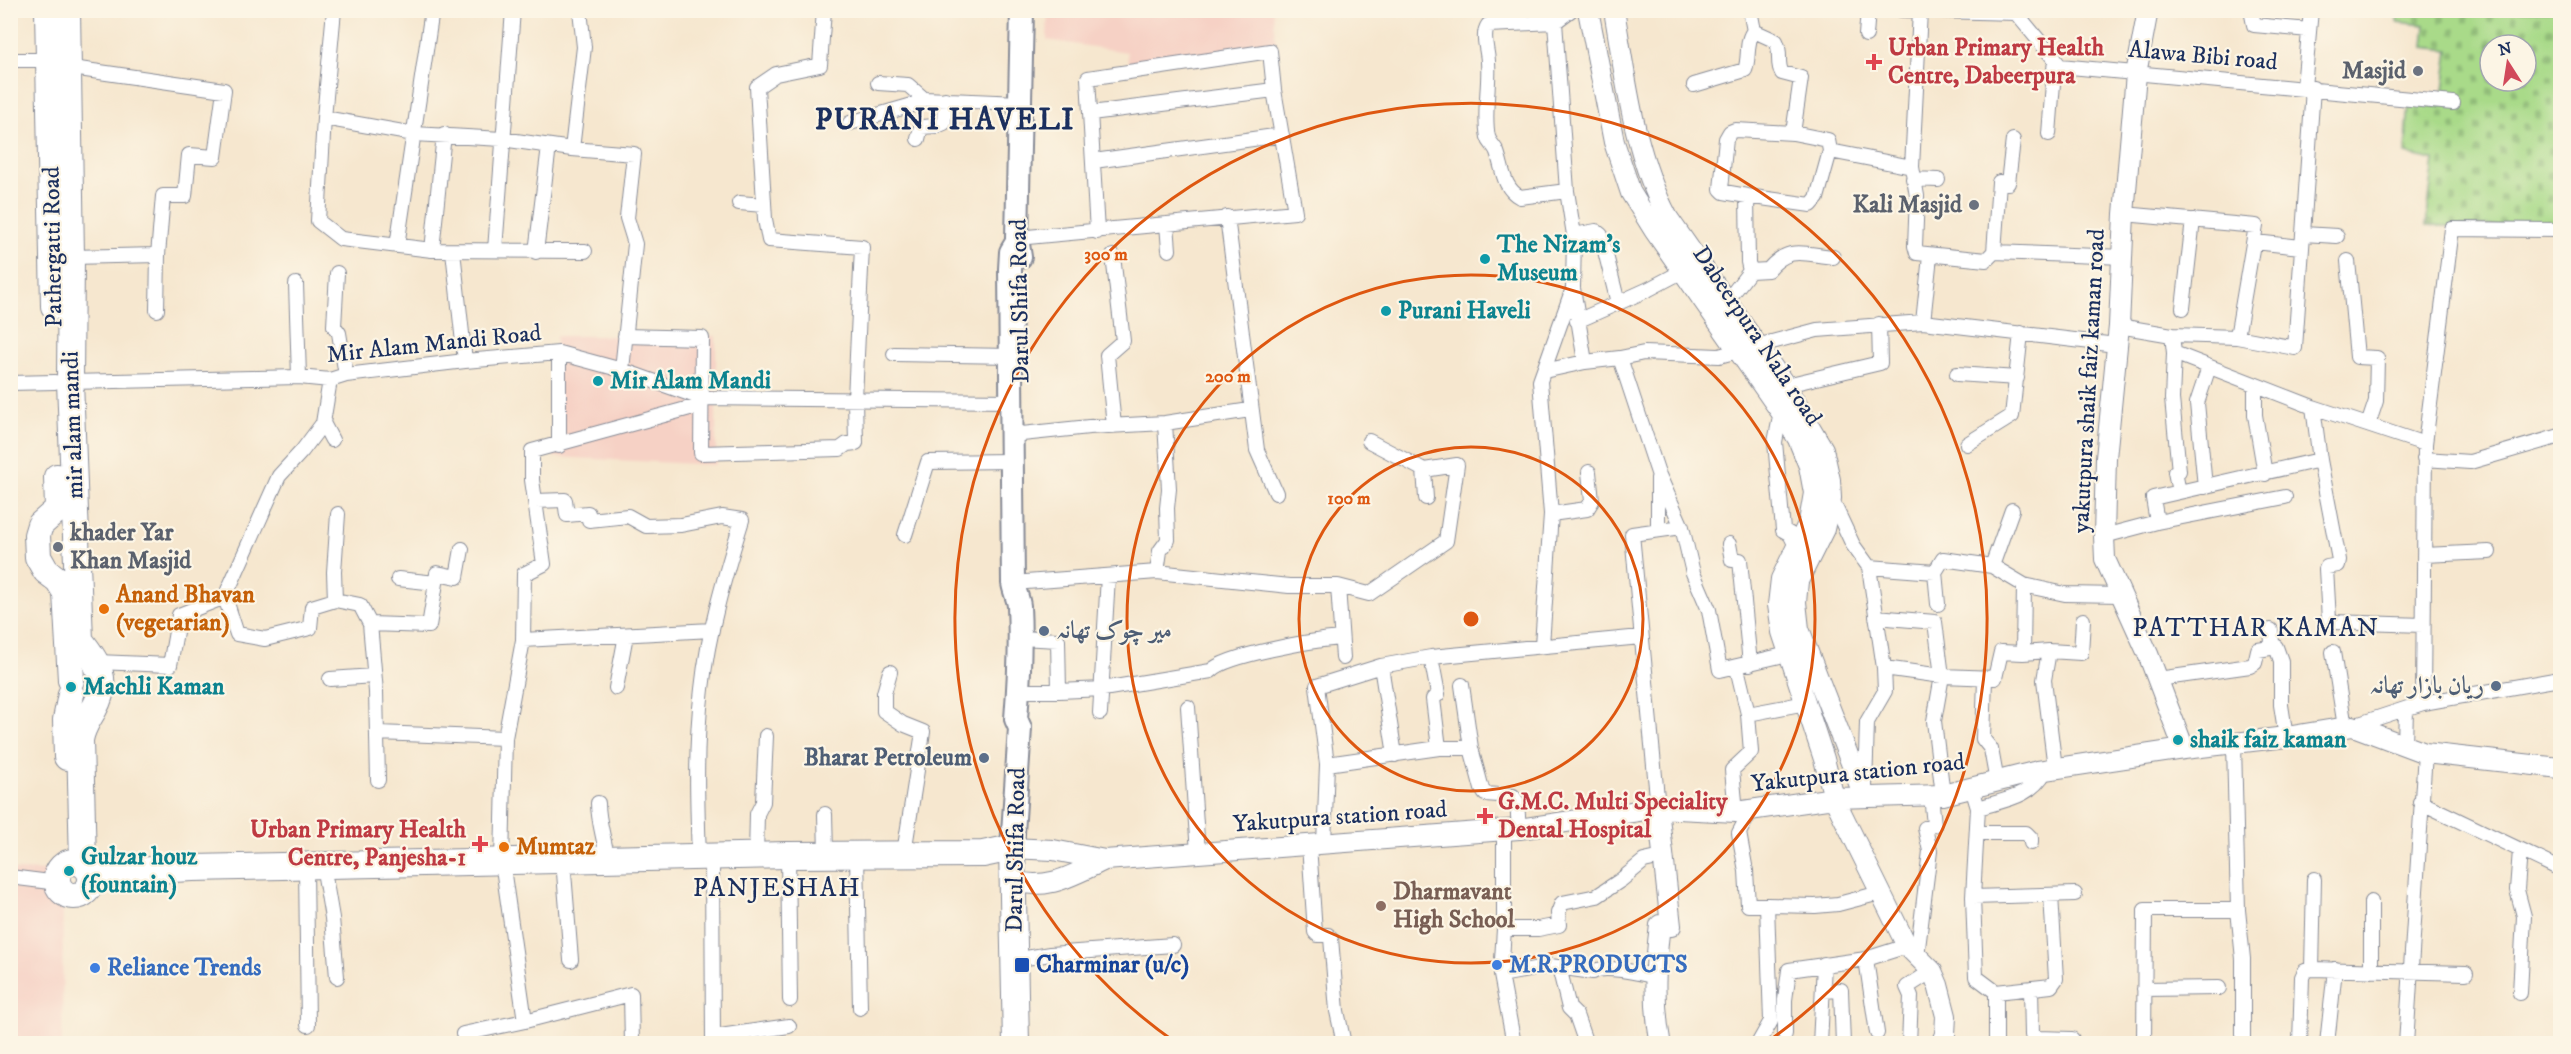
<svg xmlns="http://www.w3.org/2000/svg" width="2571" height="1054" font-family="'IM FELL DW Pica',Amiri,serif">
	<defs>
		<pattern id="cemetery-stones" width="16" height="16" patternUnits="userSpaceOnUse" patternTransform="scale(1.5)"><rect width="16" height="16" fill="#a9da89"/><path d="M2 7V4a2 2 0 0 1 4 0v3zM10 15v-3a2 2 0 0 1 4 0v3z" fill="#91bb79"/></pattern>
	</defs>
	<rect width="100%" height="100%" fill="#fcf5e5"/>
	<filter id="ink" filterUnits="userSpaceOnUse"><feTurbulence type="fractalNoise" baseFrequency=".0167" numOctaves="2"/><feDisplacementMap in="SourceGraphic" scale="12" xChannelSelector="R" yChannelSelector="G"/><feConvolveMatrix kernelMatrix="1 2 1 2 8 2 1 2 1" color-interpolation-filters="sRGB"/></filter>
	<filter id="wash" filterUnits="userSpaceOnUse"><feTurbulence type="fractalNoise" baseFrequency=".008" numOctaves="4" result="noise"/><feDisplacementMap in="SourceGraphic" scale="24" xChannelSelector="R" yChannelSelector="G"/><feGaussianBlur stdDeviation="1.35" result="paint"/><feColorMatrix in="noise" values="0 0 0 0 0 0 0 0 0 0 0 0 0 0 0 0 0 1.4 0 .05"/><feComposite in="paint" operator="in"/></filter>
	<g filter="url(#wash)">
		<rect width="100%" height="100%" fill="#f6e7cf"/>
		<path fill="#f6d1c5" d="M 1273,10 L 1276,48 L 1128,64 L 1127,52 L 1047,40 L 1048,11 Z
			M 556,336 L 716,336 L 716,465 L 554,457 Z
			M 11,870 L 53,871 L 63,898 L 62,1043 L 11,1044 Z"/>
		<path fill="url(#cemetery-stones)" stroke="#628474" stroke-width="1.5" fill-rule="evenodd" d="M 2398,11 L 2560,11 L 2560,226 L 2426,226 L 2434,160 L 2405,154 L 2409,104 L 2442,106 L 2449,50 L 2423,47 L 2425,25 L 2397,22 ZM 2490,45 L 2526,45 L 2526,81 L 2490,81 Z"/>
	</g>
	<g filter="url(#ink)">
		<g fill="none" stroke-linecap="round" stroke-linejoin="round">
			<g stroke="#888b96" stroke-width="16">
				<path id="street" d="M 334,10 L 324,118 L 318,221 L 341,239 L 432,250 L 585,251
					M 1901,10 L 2016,13 L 2060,66 L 2453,103
					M 2251,10 L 2254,25 L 2309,30
					M 1555,22 L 1571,10
					M 1754,31 L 1776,41 C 1782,52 1776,64 1782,73 L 1801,78 L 1793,133
					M 1866,35 L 1868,10
					M 10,60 L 49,60
					M 69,63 L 79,69 L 224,90 L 215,157 L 189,155 L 185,196 L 163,196 L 158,255 L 157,310
					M 878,83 L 908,85 L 924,99
					M 1694,85 L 1745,70 C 1750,58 1745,40 1754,31 L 1750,10
					M 2304,87 L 2311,10
					M 1091,113 L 1274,90
					M 324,118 L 414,134 L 502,139 L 572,149 L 634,154 L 627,218 L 635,244 L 622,370
					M 850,123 L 916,104 L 924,99 L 1020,103
					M 2049,134 L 2055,58
					M 918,139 L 921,127 L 937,126 L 944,123 L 945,99
					M 572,149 L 584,47 L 580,10
					M 1094,161 L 1282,135
					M 1912,167 L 1920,11
					M 1913,179 L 1938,180
					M 1567,191 L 1520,197 C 1503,188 1503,169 1497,152 C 1495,146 1490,144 1488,137 C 1483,113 1490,86 1488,62 C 1488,51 1481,35 1488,25 L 1555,22 L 1567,191 L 1574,235 L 1573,288 L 1585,362 L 1620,358 L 1658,473 L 1682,527 L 1693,573 L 1709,610 L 1720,670 L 1788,654
					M 1747,196 L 1811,205 L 1817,198 L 1830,151
					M 739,203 L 764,205
					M 2124,214 L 2256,226 L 2237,337
					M 1227,217 L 1257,450 L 1276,493
					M 1167,224 L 1169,250
					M 2303,234 L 2313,88
					M 1574,235 L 1596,231 L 1601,235 L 1618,303 L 1577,321
					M 1017,238 L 1295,212 L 1274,90 L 1270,51 L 1088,78 L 1097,232
					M 2255,242 L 2301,247
					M 397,246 L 432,10
					M 432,250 L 444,134
					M 495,250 L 513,10
					M 453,251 L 465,361
					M 536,252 L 549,146
					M 1994,252 L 1999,182 L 2008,183 L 2013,140
					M 1113,256 L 1123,341 L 1107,355 L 1114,426
					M 71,257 L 158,255
					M 2348,261 L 2357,357 L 2377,358 L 2376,401 L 2368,425
					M 1750,271 L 1768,270 C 1789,245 1803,254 1833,257
					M 337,273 L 334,326 L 339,333 L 346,375
					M 296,284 L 299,377
					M 1727,301 L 1750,271 L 1748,262 L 1747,196 L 1724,192 L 1721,189 L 1726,139 L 1730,132 L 1735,130 L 1793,133 L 1828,140 L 1830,151 L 1912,167 L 1917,196 L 1915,246 L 1917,253 L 1986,260 L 1994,252 L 2124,257
					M 1618,303 L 1649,289 L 1683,271
					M 2183,308 L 2193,220
					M 1923,322 L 1930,256
					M 2119,326 L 2172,335 L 2237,337 L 2295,348 L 2303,234 L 2337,236
					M 2172,335 L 2174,353 L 2313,407 L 2425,444
					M 625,336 L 702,338 L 701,453 L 840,449 L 847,444 L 856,443 L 855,399 L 862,247 L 769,240 L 765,219 L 757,87 L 776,74 L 820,65 L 824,10
					M 2174,353 L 2172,399 L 2179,471 L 2175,472 L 2179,492
					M 894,354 L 1012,356
					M 1620,358 L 1644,353 L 1719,356 L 1817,330 L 1923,322 L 2116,345
					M 1544,371 L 1585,362
					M 1957,374 L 2017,378
					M 70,382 L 299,377 L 330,380 L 346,375 L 465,361 L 559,353 L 622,370 L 701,398 L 1012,401
					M 10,383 L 55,382
					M 2255,385 L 2255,415 L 2265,474
					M 1778,387 L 1880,363 L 1879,324
					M 1781,412 L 1775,442 L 1783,530 L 1790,534 L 1796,546
					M 323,423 L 332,440
					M 1022,434 L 1089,427 L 1165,423 L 1250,410
					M 1967,444 L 2012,416 L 2021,333
					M 559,446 L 559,353
					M 2424,459 L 2470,462 L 2560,436
					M 2320,460 L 2339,560 L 2338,565 L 2327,567 L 2326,569 L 2329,620 L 2333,622 L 2423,625
					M 1424,470 L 1426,498
					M 1658,478 L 1658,530
					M 2205,487 L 2197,403 L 2209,367
					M 1831,498 L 1853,545 L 1869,567 L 1884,668 L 1885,691 L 1867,722 L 1865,788
					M 535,501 L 565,500 L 567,515 L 588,513 L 589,520 L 628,516 L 646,526 L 681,525 L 722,517 L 742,520 C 725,575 708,632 702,689 C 695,745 697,801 699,858
					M 2012,510 L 1992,566 L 2024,585 L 2065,594 L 2121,595
					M 1551,514 L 1587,509 L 1592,501 L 1589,472
					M 2157,522 L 2285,497
					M 905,535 L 928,462 L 1012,461
					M 2104,536 L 2157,522 L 2153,498 L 2320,460 L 2313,407
					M 1729,544 L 1732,560 L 1740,560 L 1750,664
					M 2424,555 L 2489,552
					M 1869,567 L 1935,572
					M 1157,572 L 1160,551 L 1168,540 L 1167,508 L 1169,489 L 1165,423
					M 398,579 L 436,583 L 437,573 L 457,577 L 462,549
					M 1013,583 L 1157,572 L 1289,586 L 1338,586 L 1369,594 L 1446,541 L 1457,465 L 1424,470 L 1369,441
					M 1338,586 L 1343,658
					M 225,597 L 237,634 L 265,639 L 310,628 L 312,607 L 335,600 L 334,572 L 338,514
					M 335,600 L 360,605 L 370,624
					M 1938,604 L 1935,572 L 1943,559 L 1992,566
					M 1876,617 L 1935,622 L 1942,676 L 1934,721 L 1943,795
					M 2271,630 L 2272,642 L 2276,647 L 2281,661 L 2281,705 L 2286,737
					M 1020,638 L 1058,640 L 1059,691 L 1103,689 L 1211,671 C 1225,655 1316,640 1341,638
					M 523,640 L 712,630
					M 1542,645 L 1551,514 L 1540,381 L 1572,291
					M 2049,651 L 2044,680 L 2055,768
					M 2333,652 L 2345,727
					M 2023,653 L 2049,651 L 2081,653 L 2083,620
					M 1431,657 L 1438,694 L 1433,699 L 1439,748
					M 97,662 L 170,665 L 179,615 L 225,597 L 279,476 L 302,451 L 323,423 L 330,380
					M 1381,666 L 1395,755
					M 1884,668 L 1942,676 L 1995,678 L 2001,652 L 2023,653 L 2024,585
					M 890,672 L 884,693 L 884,711 L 903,724 L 923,732 L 904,853
					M 330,679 L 374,676
					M 1985,679 L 1983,739 L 1991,749 L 1997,782
					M 2158,679 L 2250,666 L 2255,663 L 2258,650 L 2276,647
					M 1462,685 L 1471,748 L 1482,789 L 1485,794 L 1513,796 L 1517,802 L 1519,829
					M 616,688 L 626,635
					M 1018,691 L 1059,691
					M 2423,703 L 2425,444 L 2452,229 L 2560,230
					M 1188,707 L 1198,853
					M 1100,713 L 1108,576
					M 1748,714 L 1806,703
					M 2353,726 L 2423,703 L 2560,679
					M 378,733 L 505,738
					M 2234,744 L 2238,910 L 2243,959 L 2243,1044
					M 2405,744 L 2406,709
					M 1327,764 L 1439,748 L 1471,748
					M 378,780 L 376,692 L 370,624 L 429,626 L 436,583
					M 1972,788 L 1978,808 L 1973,897 L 1976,977 L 1996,992 L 1996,1044
					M 2420,802 L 2560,869
					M 598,803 C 598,822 605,840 607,859
					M 1658,808 L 1632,534 L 1682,527
					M 1978,808 C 2007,799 2030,798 2046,770
					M 1751,810 L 1739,833 L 1746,871 L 1748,905 L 1767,905 L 1771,1021 L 1758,1044
					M 1736,812 L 1732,770 L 1751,752 L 1748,714 L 1737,668
					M 825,814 L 826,854
					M 1504,831 L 1504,929 L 1501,975 L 1514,1044
					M 1977,833 L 2026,833 L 2031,838 L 2031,843
					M 1324,844 L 1327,764 L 1317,686 L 1381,666 L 1431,657 L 1641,637
					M 1309,845 L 1315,932 L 1318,935 L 1328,935 L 1331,938 L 1337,1011 L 1344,1044
					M 857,854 L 860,1008
					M 788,855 L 790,1000
					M 756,856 L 757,814 L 763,802 L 766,736
					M 712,857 L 713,1044
					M 563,860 L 571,960
					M 323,865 L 332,918 L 337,977
					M 306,866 L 308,1025
					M 10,877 L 58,883
					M 1973,897 L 2075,894
					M 2371,902 L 2371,971
					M 1767,905 L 1815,906 L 1838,904 L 1880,893
					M 1504,929 L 1538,929 L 1559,925 L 1558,913 L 1562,903 L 1597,896 L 1621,880 L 1644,861 L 1662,857
					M 1917,956 L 1930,851 L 1925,828 L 1934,825 L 1931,795
					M 1866,959 L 1877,1033
					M 1014,960 L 1050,954 L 1173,945
					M 1559,967 L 1569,1008 L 1576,1015 L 1586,1044
					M 2312,969 L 2466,973
					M 1501,975 L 1550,966 L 1593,972 C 1605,964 1640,974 1655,976
					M 2031,988 L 2032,1035 L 2038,1038 L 2072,1039
					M 2144,989 L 2219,988
					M 1823,991 L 1841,990 L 1843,1044
					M 1996,992 L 2051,986 L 2056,979 L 2051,895
					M 2520,993 L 2524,916 L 2517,890 L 2520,850
					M 463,1034 L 525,1021
					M 1785,1034 L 1785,1000 L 1789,970 L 1866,959 L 1907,946
					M 713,1037 L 789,1026
					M 632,1044 L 631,994 L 525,1021 L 502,861 L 505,738 L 523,640 L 524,574 L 544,564 L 532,480 L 532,451 L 701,405
					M 1820,1044 L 1824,964
					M 1909,1044 L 1911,996 L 1907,987 L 1932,971
					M 2144,1044 L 2145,910 L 2238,910
					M 2300,1044 L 2302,977 L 2305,971 L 2312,969 L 2314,879
					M 2327,1044 L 2335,969
					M 2406,1044 L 2425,753"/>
			</g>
			<g stroke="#888b96" stroke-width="22">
				<path id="secondary" d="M 1588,10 L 1614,142 L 1631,193 L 1654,230 L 1781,412 L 1798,439 L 1809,466 L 1814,493 L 1809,522 L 1781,579 L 1778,605 L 1782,632 L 1824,759 L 1834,798 L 1907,946 L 1932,971 L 1938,985 L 1946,1016 L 1945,1034 L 1941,1044
					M 1614,10 C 1626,80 1634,155 1668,218 L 1785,385 L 1823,449 L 1830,480 L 1831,498 L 1824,529 L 1798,581 L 1796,602 L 1799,629 L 1864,796
					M 2148,10 L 2136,74 L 2124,214 L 2119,326 L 2106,458 L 2104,536 L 2105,559 L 2148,654 L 2184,749
					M 1658,808 L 1671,926 L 1660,925 C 1655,965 1653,1001 1660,1040 L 1658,1044
					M 1012,848 L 1053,850 L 1105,860
					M 1013,881 C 1049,891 1072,875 1105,860 L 1519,829 L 1658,808 L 1736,812 L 1834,798 L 1943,795 L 2038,771 L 2184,749 L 2286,737 L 2353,726 L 2425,753 L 2560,768"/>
			</g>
			<g stroke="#888b96" stroke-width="26">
				<path id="primary" d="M 1020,257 L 1017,238 L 1022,10
					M 1012,848 L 1020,728 L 1016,719 C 1019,681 1021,643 1019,606 C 1018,597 1014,591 1013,583 L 1010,269 L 1011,252 L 1017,242"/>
			</g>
			<g stroke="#888b96" stroke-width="28">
				<path id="highway" d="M 48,10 L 54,306
					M 67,10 L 71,257 L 70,382 L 80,640 C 98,662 110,681 94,709 C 88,720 82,727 80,740 L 83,864
					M 57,477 L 58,509 L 40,525 L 37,535 L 38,557 L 46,571 L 58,580 L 66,593 L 71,680
					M 67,757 L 66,720 L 71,694
					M57 879a17 17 0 1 1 34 0a17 17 0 1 1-34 0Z
					M 90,873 L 193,868 L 788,855 L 983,854 L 1012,848 L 1016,1044"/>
			</g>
			<use href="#street" stroke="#fff" stroke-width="14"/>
			<use href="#secondary" stroke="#fff" stroke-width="20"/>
			<use href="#primary" stroke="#fff" stroke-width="22"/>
			<use href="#highway" stroke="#fff" stroke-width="26"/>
		</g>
	</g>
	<g fill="none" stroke="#de5710" stroke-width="3">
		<circle cx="1471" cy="619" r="172"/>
		<circle cx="1471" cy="619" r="344"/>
		<path d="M1175 1042A516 516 0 1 1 1767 1042"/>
	</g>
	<g fill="#e0444e" stroke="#fcf5e5" stroke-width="2">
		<path d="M1871 53h6v6h6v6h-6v6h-6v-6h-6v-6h6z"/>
		<path d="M1482 807h6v6h6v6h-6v6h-6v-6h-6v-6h6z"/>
		<path d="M477 835h6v6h6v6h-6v6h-6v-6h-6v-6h6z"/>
	</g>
	<g fill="#6b7280" stroke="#fcf5e5" stroke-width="2">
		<circle cx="2418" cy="71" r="6"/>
		<circle cx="1974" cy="205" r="6"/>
		<circle cx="58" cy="547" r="6"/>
	</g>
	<g fill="#0f9aa8" stroke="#fcf5e5" stroke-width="2">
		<circle cx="1485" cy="259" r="6"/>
		<circle cx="1386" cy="311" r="6"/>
		<circle cx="598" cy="381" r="6"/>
		<circle cx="71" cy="687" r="6"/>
		<circle cx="2178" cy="740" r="6"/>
		<circle cx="69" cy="871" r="6"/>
	</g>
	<g fill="#e8710a" stroke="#fcf5e5" stroke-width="2">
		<circle cx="104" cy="609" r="6"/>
		<circle cx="504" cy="847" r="6"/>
	</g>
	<g fill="#5c6f8a" stroke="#fcf5e5" stroke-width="2">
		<circle cx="1044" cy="631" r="6"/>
		<circle cx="2496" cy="686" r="6"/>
		<circle cx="984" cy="758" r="6"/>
	</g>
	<circle fill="#8d6e63" stroke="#fcf5e5" stroke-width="2" cx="1381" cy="906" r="6"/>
	<rect fill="#1a4fb4" stroke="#fcf5e5" stroke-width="2" x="1014" y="957" width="16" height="16" rx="3"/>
	<g fill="#3f7fe0" stroke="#fcf5e5" stroke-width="2">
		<circle cx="1497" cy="965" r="6"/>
		<circle cx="95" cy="968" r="6"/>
	</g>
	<g text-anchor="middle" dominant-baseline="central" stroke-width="4.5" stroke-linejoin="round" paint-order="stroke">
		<g font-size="24" font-weight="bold" fill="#be3a42" stroke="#fcf5e5" text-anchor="start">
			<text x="1888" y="48">Urban Primary Health<tspan x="1888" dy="28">Centre, Dabeerpura</tspan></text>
			<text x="1498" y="802">G.M.C. Multi Speciality<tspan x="1498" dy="28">Dental Hospital</tspan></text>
			<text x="466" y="830" text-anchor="end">Urban Primary Health<tspan x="466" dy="28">Centre, Panjesha-1</tspan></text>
		</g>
		<g font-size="24" fill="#1b2f5e" stroke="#fcf5e5">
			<text transform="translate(2203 56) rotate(5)">Alawa Bibi road</text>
			<text transform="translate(53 247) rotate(-91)">Pathergatti Road</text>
			<text transform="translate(1020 301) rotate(-91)">Darul Shifa Road</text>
			<text transform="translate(1757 336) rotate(56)">Dabeerpura Nala road</text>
			<text transform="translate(434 344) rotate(-6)">Mir Alam Mandi Road</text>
			<text transform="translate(2089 381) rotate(-87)">yakutpura shaik faiz kaman road</text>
			<text transform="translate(73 425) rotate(-92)">mir alam mandi</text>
			<text transform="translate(1858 773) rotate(-6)">Yakutpura station road</text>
			<text transform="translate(1340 817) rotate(-4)">Yakutpura station road</text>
			<text transform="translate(1016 850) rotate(-89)">Darul Shifa Road</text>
		</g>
		<g font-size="24" font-weight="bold" fill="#5b616d" stroke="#fcf5e5" text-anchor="end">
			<text x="2406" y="71">Masjid</text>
			<text x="1962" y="205">Kali Masjid</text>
			<text x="70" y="533" text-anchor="start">khader Yar<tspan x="70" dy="28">Khan Masjid</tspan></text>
		</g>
		<g font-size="24" font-weight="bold" fill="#0d838f" stroke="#fcf5e5" text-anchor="start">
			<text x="1497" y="245">The Nizam's<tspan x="1497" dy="28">Museum</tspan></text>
			<text x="1398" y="311">Purani Haveli</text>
			<text x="610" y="381">Mir Alam Mandi</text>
			<text x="83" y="687">Machli Kaman</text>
			<text x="2190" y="740">shaik faiz kaman</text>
			<text x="81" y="857">Gulzar houz<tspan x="81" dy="28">(fountain)</tspan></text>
		</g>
		<g font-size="24" font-weight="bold" fill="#c56008" stroke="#fcf5e5" text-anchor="start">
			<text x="116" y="595">Anand Bhavan<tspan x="116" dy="28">(vegetarian)</tspan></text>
			<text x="516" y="847">Mumtaz</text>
		</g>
		<g font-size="24" font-weight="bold" fill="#4e5e75" stroke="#fcf5e5" text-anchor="end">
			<text x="1056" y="631" text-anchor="start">میر چوک تھانہ</text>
			<text x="2484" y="686">ریان بازار تھانہ</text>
			<text x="972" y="758">Bharat Petroleum</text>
		</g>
		<g font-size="24" font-weight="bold" fill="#785e54" stroke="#fcf5e5" text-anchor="start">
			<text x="1393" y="892">Dharmavant<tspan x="1393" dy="28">High School</tspan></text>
		</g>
		<g font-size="24" font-weight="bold" fill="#164399" stroke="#fcf5e5" text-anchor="start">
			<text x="1036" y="965">Charminar (u/c)</text>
		</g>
		<g font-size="24" font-weight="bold" fill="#366cbe" stroke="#fcf5e5" text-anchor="start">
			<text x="1509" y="965">M.R.PRODUCTS</text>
			<text x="107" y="968">Reliance Trends</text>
		</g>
		<g font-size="26" letter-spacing="1.5" fill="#1b2f5e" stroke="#fcf5e5">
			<text x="2256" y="628">PATTHAR KAMAN</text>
			<text x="777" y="888">PANJESHAH</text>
		</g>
		<g font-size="30" font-weight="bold" letter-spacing="1.5" fill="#1b2f5e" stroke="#fcf5e5">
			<text x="945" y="120">PURANI HAVELI</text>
		</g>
	</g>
	<circle cx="1471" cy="619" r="9" fill="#de5710" stroke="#fcf5e5" stroke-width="3"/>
	<g font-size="18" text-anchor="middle" font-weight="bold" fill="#de5710" stroke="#fcf5e5" stroke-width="4.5" stroke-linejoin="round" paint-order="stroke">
		<text x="1106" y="260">300 m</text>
		<text x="1228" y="382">200 m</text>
		<text x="1349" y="504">100 m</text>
	</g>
	<rect width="2571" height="1054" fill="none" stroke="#fcf5e5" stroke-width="36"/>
	<g transform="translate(2508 63) rotate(348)"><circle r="28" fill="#fcf5e5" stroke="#a2a6af" stroke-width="1.5"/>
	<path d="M0-4.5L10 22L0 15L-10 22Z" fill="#d1495b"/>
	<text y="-9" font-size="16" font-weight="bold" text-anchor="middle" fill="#1b2f5e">N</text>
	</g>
</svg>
